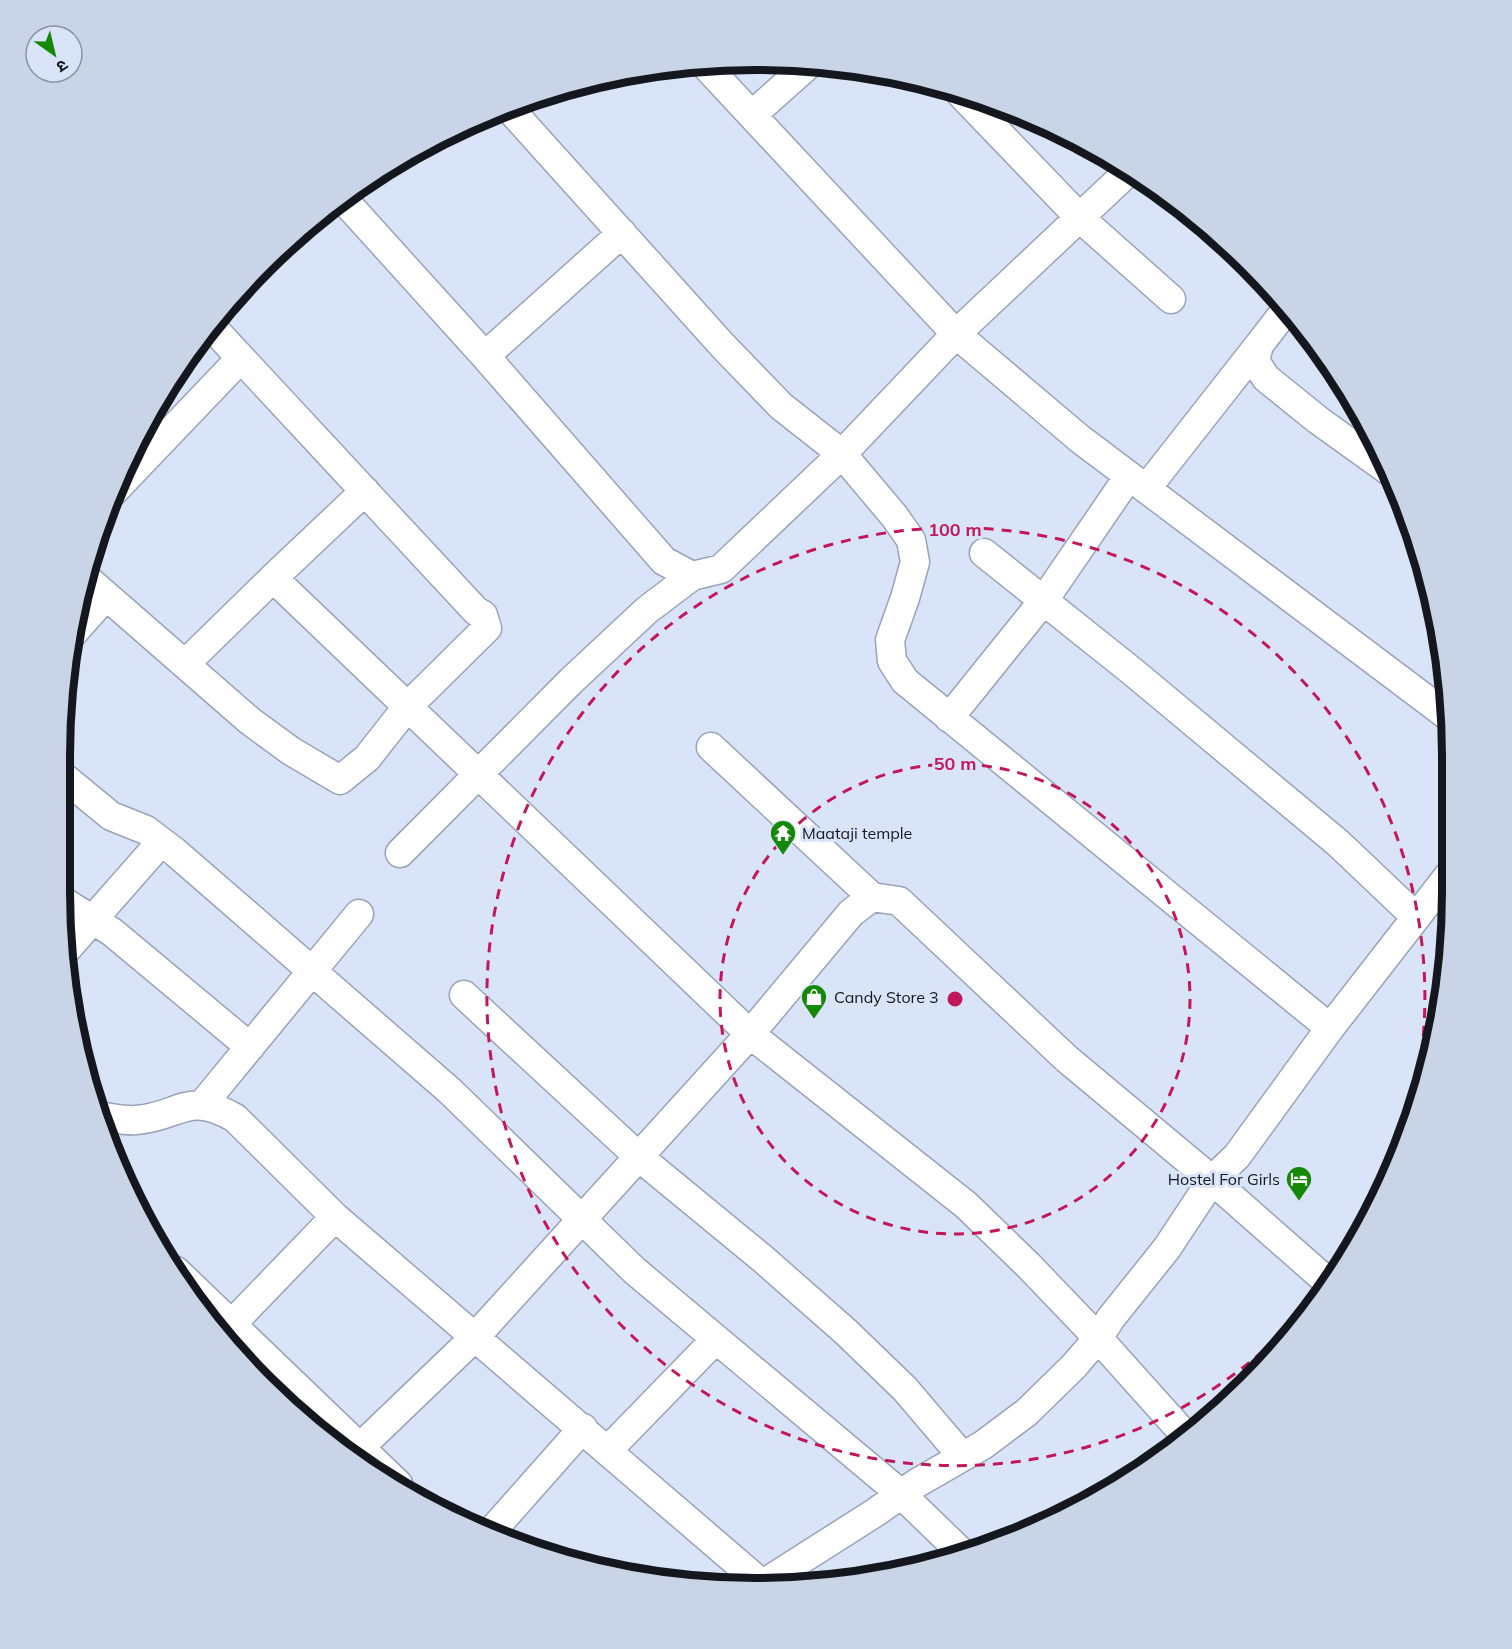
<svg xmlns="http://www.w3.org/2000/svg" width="1512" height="1649" font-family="Mulish,'Noto Sans Devanagari',sans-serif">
	<rect width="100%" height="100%" fill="#d9e4f9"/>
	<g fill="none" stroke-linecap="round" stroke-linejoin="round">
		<g stroke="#98a3b6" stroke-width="31">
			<path id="minor" d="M 705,65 L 956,334 L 1080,439 L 1448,716
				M 961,94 L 1081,219 L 1171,299
				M 508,107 L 723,346 L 781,406 L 842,454 L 895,517 L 911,540 L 915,562 L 905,598 L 890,640 L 892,661 L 905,681 L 1330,1028
				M 752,115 L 808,65
				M 343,199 L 485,356 L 664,561 L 692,576
				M 1286,310 L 1259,345 L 1255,361 L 1266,378 L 1318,420 L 1389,471
				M 485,356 L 622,233
				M 1146,489 L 1259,345
				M 112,493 L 241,358
				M 984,553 L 1133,672 L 1338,843 L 1416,917
				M 86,578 L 250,721 L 291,751 L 340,780 L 367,758 L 408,706 L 487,628 L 483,615 L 476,611 L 212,327
				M 273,578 L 365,491
				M 73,633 L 106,596
				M 185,664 L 273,578 L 750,1034 L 966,1205 L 1029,1266 L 1098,1338 L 1185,1435
				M 949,718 L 1044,600 L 1129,476
				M 711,747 L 872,897 L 899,901 L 1067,1059 L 1212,1180 L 1329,1283
				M 66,779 L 111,816 L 146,830 L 175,852 L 450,1091 L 635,1271 L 901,1494 L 963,1554
				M 400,853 L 571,681 L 647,610 L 692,576 L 721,569 L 842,454 L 956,334 L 1130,170
				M 61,900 L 112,932 L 250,1047
				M 66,950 L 161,842
				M 464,995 L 639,1157 L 763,1259 L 846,1332 L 905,1389 L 962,1456
				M 202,1105 L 359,914
				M 103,1117 C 113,1118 126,1121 136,1120 C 180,1117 187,1090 235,1118 L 335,1217 L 762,1584
				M 176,1271 L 398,1484
				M 221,1335 L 335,1217
				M 608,1450 L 716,1339
				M 353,1454 L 476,1336 L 750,1034 L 851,913 L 872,897
				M 490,1533 L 583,1428
				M 763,1584 L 876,1512 L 917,1483 L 983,1445 L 1027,1412 L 1074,1366 L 1098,1338 L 1111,1318 L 1167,1248 L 1212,1180 L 1237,1156 L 1330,1028 L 1449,875"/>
		</g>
		<use href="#minor" stroke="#fff" stroke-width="28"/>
	</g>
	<g fill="none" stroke="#c2185b" stroke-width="3" stroke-dasharray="10 8">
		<circle cx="955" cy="999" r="235"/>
		<path d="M1365 1226A469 469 0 1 1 1397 1156"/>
	</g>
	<defs>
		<g id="temple-pin" transform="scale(1.35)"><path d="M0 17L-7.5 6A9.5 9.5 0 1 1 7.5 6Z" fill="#158808" stroke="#d9e4f9"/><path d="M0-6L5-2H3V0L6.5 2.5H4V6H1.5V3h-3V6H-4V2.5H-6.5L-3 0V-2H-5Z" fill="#fff"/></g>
		<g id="shop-pin" transform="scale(1.35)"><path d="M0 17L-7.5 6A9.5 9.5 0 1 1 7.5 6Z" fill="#158808" stroke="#d9e4f9"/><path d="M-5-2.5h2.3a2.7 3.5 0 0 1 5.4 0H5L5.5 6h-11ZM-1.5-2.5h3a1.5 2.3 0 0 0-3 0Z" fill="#fff"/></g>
		<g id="hotel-pin" transform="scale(1.35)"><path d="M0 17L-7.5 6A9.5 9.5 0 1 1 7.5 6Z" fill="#158808" stroke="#d9e4f9"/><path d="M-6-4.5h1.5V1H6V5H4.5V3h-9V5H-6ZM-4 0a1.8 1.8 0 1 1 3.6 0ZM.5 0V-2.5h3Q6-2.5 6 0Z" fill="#fff"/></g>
	</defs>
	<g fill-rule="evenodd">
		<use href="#temple-pin" x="783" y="833"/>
		<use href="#shop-pin" x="814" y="997"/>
		<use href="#hotel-pin" x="1299" y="1179"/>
	</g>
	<g text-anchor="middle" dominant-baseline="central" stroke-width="6" stroke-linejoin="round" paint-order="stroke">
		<g font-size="16" fill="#14171e" stroke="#d9e4f9" text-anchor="start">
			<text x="802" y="833">Maataji temple</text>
			<text x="834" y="997">Candy Store 3</text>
			<text x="1280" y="1179" text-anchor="end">Hostel For Girls</text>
		</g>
	</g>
	<path d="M0 0H1512V1649H0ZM756 70H756A686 686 0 0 1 1442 756V892A686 686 0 0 1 756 1578H756A686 686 0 0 1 70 892V756A686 686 0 0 1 756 70Z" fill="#c9d4e7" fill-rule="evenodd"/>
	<path fill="none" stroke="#14171e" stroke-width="8" d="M756 70H756A686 686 0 0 1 1442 756V892A686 686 0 0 1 756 1578H756A686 686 0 0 1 70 892V756A686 686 0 0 1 756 70Z"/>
	<circle cx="955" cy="999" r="9" fill="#c2185b" stroke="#d9e4f9" stroke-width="3"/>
	<g font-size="18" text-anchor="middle" font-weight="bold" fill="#c2185b" stroke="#d9e4f9" stroke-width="6" stroke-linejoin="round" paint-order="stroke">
		<text x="955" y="536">100 m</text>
		<text x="955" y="770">50 m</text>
	</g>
	<g transform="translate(54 54) rotate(146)"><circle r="28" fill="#d9e4f9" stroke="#8a92a1" stroke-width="1.5"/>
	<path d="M0-4.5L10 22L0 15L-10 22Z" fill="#158808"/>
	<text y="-9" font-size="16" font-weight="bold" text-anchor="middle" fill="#14171e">उ</text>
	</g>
</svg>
